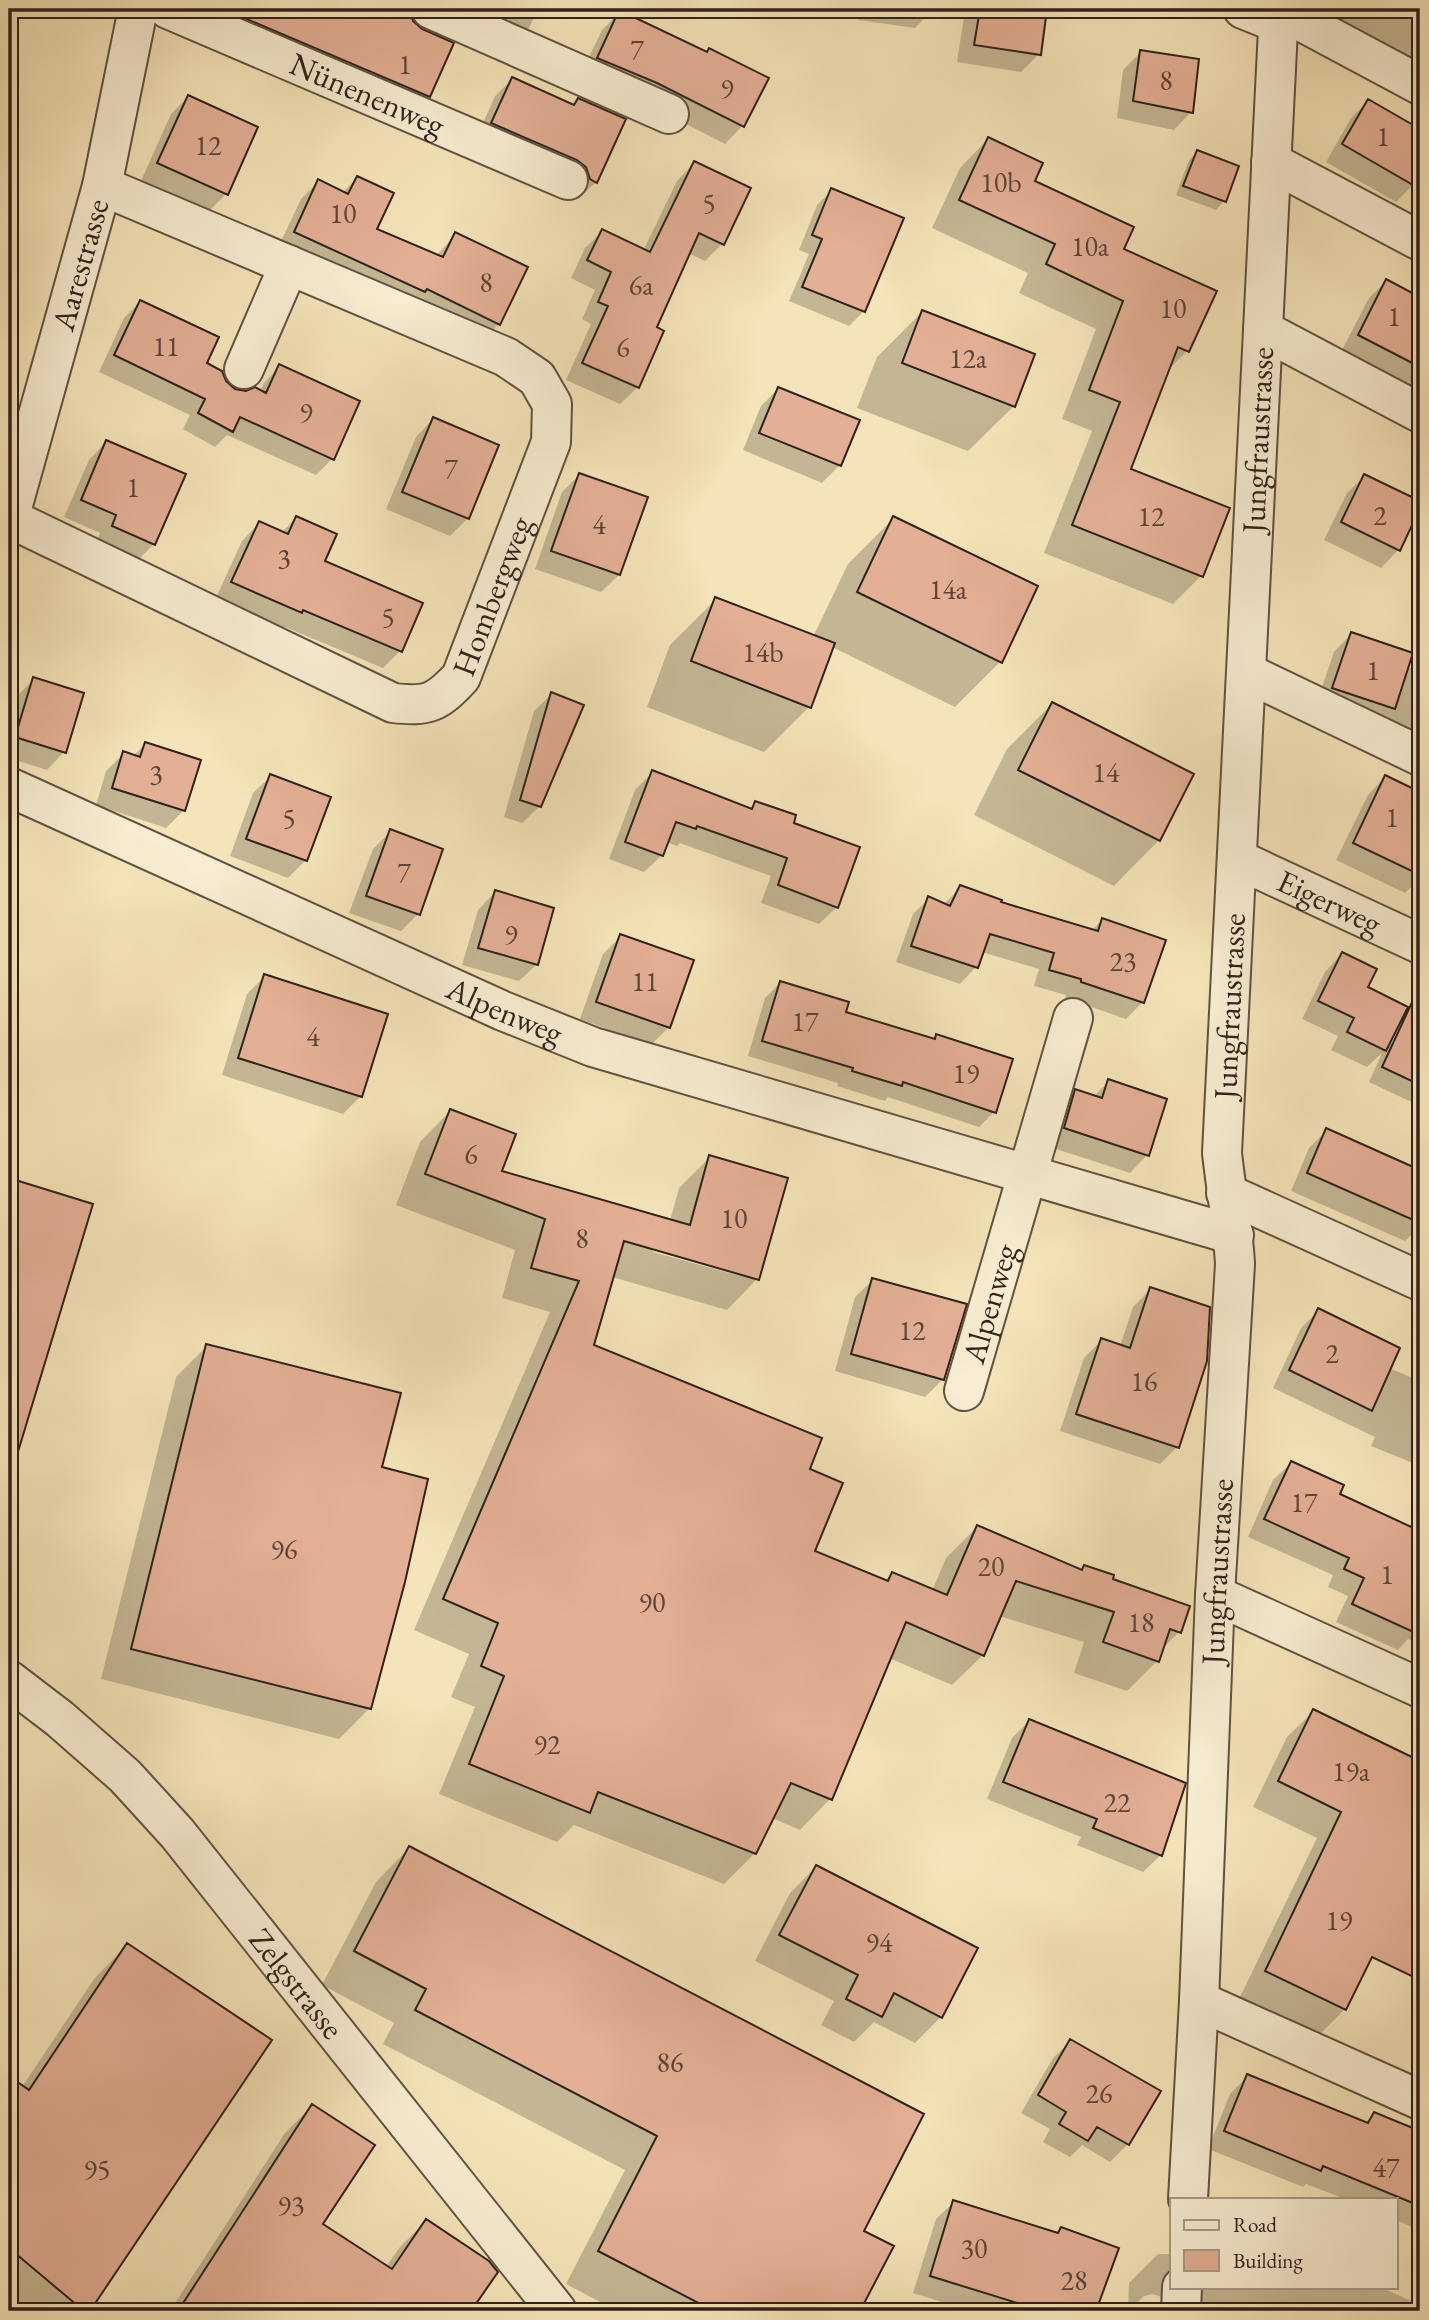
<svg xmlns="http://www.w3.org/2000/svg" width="1429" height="2320" font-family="'EB Garamond',serif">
	<rect width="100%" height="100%" fill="#f5e4b9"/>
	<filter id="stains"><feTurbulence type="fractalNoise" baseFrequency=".00286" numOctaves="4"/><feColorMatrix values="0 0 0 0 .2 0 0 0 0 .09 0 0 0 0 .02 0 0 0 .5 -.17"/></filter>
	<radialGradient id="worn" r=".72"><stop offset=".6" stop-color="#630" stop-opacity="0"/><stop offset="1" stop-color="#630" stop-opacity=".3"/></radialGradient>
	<path fill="#0003" fill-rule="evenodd" d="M 201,9 L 408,9 L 429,96 L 412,114 Z
		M 428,9 L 538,9 L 529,28 L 511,45 Z
		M 860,9 L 933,9 L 915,28 L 858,20 Z
		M 972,9 L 1046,9 L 1039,54 L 1021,72 L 957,62 L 964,17 Z
		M 1317,9 L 1420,9 L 1420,63 L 1373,43 Z
		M 620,12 L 766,79 L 742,126 L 725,144 L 639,100 L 580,76 L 602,30 Z
		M 1141,52 L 1191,112 L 1174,130 L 1117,118 L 1123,70 Z
		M 512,79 L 572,106 L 578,100 L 596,182 L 578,199 L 475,141 L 495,96 Z
		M 188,97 L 226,194 L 209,211 L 141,181 L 171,114 Z
		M 1368,101 L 1420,131 L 1420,172 L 1413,185 L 1396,202 L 1326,162 L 1351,118 Z
		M 988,139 L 1032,182 L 1122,250 L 1187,351 L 1167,371 L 1129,470 L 1201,576 L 1173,604 L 1044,553 L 1092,431 L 1062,419 L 1096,329 L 1019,293 L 1028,273 L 932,228 L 960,168 Z
		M 1197,152 L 1237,167 L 1224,201 L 1216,210 L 1176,195 L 1189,160 Z
		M 694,163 L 722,244 L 705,261 L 688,253 L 654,328 L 638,387 L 620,404 L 566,380 L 591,324 L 582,319 L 595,290 L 571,278 L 585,248 L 603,231 L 643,251 L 677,181 Z
		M 357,178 L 375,230 L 436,256 L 456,234 L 499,324 L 481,341 L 277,250 L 301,199 L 318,182 L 342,193 Z
		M 832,190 L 864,311 L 849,326 L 789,301 L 809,254 L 799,250 L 817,205 Z
		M 1386,281 L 1420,299 L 1420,379 L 1411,388 L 1341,352 L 1369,298 Z
		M 140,302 L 234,390 L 260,392 L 264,383 L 280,366 L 332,459 L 316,475 L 227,435 L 215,447 L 183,429 L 190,415 L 99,372 L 124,318 Z
		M 922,312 L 1014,406 L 968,451 L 857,408 L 877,357 Z
		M 778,389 L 840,465 L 822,483 L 743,450 L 761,406 Z
		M 433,419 L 468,518 L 450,536 L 386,509 L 416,437 Z
		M 106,442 L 154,544 L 136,562 L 96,544 L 100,533 L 64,517 L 89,460 Z
		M 579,475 L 646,498 L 619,575 L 601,592 L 535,569 L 562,492 Z
		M 1365,476 L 1420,503 L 1398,550 L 1381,568 L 1324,540 L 1347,493 Z
		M 296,518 L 322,562 L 400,651 L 383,668 L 285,627 L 283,630 L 215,600 L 242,541 L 259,523 L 281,533 Z
		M 894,518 L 1000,662 L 955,707 L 832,647 L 809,707 L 764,752 L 647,707 L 670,645 L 716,599 L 813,637 L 848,564 Z
		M 1351,634 L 1407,667 L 1420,671 L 1420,741 L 1316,705 L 1334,652 Z
		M 34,679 L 82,694 L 64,752 L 47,770 L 9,758 L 9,722 L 16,697 Z
		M 552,694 L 540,806 L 522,823 L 504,817 L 534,711 Z
		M 1052,704 L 1159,840 L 1114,886 L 974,815 L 1007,749 Z
		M 145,744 L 184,810 L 166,828 L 96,805 L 106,771 L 124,753 L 133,756 Z
		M 653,772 L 749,809 L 756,803 L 791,824 L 837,907 L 819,924 L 761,903 L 771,876 L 680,843 L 677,846 L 667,842 L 662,855 L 644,872 L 609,859 L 635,790 Z
		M 271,776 L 306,860 L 288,878 L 230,856 L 253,793 Z
		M 1385,777 L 1412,790 L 1420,782 L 1420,878 L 1405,893 L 1336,860 L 1368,795 Z
		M 390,832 L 418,914 L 401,931 L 349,913 L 373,849 Z
		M 961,887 L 999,904 L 1091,931 L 1102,920 L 1143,1002 L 1126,1019 L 1065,998 L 1066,995 L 1034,986 L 1039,969 L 982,952 L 976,967 L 960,984 L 896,962 L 913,914 L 929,898 L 944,904 Z
		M 495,892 L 537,964 L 519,981 L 462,965 L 478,910 Z
		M 621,936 L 669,1027 L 651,1045 L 580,1019 L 603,954 Z
		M 1342,954 L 1366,988 L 1387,1047 L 1398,1036 L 1420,1046 L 1420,1106 L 1369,1082 L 1382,1053 L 1367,1067 L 1331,1050 L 1338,1036 L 1302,1019 L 1325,972 Z
		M 265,976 L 386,1015 L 360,1097 L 343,1114 L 222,1075 L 247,994 Z
		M 780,983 L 843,1014 L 933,1040 L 937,1036 L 994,1112 L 979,1127 L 888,1097 L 885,1101 L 837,1086 L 838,1083 L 748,1056 L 765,998 Z
		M 1109,1081 L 1147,1155 L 1130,1173 L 1047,1146 L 1058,1108 L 1076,1091 L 1093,1097 Z
		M 450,1111 L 500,1172 L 670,1221 L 679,1188 L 710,1157 L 757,1279 L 727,1310 L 612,1277 L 592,1346 L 808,1470 L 813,1552 L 884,1581 L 892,1574 L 932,1591 L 946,1558 L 977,1527 L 1080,1571 L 1084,1567 L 1111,1580 L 1179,1632 L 1161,1650 L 1157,1661 L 1127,1691 L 1074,1673 L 1084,1642 L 999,1616 L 983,1655 L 952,1685 L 889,1658 L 830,1799 L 800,1830 L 772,1818 L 755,1853 L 724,1884 L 574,1825 L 557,1842 L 439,1794 L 475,1707 L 451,1697 L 469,1654 L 414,1630 L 550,1312 L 502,1298 L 515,1250 L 396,1205 L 420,1142 ZM 654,1248 L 740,1273 L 740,1276 L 653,1252 Z
		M 1327,1130 L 1420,1172 L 1420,1226 L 1405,1241 L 1291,1191 L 1309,1148 Z
		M 9,1180 L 91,1205 L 9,1476 Z
		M 873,1280 L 943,1379 L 925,1397 L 835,1371 L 855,1297 Z
		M 1151,1289 L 1177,1447 L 1160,1464 L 1060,1431 L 1084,1358 L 1102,1340 L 1120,1346 L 1133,1307 Z
		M 1319,1310 L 1389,1368 L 1420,1381 L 1420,1466 L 1371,1446 L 1375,1437 L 1273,1388 L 1301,1328 Z
		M 207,1346 L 380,1469 L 370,1708 L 339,1739 L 101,1679 L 176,1377 Z
		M 1291,1463 L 1338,1495 L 1420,1533 L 1420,1645 L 1408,1639 L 1398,1650 L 1336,1622 L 1348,1596 L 1328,1587 L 1333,1575 L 1248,1537 L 1273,1480 Z
		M 1313,1712 L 1420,1763 L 1420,1882 L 1417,1890 L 1420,1892 L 1420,1962 L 1352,1933 L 1345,2009 L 1319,2035 L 1240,1997 L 1317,1838 L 1253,1807 L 1287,1737 Z
		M 1029,1721 L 1161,1855 L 1143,1872 L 1077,1845 L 1081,1837 L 987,1799 L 1012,1738 Z
		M 409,1848 L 861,2232 L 891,2247 L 858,2311 L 617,2311 L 566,2284 L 625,2170 L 383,2044 L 394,2023 L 322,1985 L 376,1882 Z
		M 816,1867 L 941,2017 L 915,2043 L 874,2022 L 854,2042 L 821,2025 L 834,2001 L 755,1961 L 790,1893 Z
		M 127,1945 L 270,2041 L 88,2311 L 12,2311 L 9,2309 L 9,2078 L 22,2087 L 94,1979 Z
		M 1071,2041 L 1158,2092 L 1128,2144 L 1110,2162 L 1082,2145 L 1070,2157 L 1043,2142 L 1050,2129 L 1021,2113 L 1053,2058 Z
		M 1247,2077 L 1364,2124 L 1374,2114 L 1420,2133 L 1420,2222 L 1415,2228 L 1396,2220 L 1396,2199 L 1345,2199 L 1306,2184 L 1303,2187 L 1208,2149 L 1230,2094 Z
		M 312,2106 L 321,2225 L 386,2267 L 399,2248 L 426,2221 L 496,2272 L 469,2311 L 170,2311 L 285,2133 Z
		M 954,2202 L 1056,2234 L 1061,2229 L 1117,2249 L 1094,2311 L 971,2311 L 913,2293 L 936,2219 Z
		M 1158,2254 L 1172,2254 L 1172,2287 L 1380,2287 L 1420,2305 L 1420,2311 L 1174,2311 L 1165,2298 L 1152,2294 L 1144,2296 L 1131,2309 L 1128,2309 L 1129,2283 Z"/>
	<path fill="#e3af95" stroke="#30211a" stroke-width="2" d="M 223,9 L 410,9 L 413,21 L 422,29 L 454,43 L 430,97 Z
		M 980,9 L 1047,9 L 1041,55 L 974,45 Z
		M 619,10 L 707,52 L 709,48 L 769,78 L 744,127 L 657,83 L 597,58 Z
		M 1140,50 L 1199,59 L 1193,113 L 1133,101 Z
		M 512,77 L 574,105 L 578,98 L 626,119 L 597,183 L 590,179 L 586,167 L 577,160 L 491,123 Z
		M 188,95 L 258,127 L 228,195 L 157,163 Z
		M 1368,99 L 1420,129 L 1420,189 L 1342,144 Z
		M 988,137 L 1043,163 L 1035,181 L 1134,227 L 1124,249 L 1217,291 L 1189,352 L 1178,347 L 1131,469 L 1230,508 L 1203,577 L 1072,525 L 1120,402 L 1089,390 L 1123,301 L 1046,264 L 1055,244 L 959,200 Z
		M 1197,150 L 1239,166 L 1226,202 L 1183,186 Z
		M 694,161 L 751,188 L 724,245 L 699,233 L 657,327 L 664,331 L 639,388 L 582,363 L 608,306 L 598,302 L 611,272 L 587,260 L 602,229 L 650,252 Z
		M 357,176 L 394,193 L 377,229 L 443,257 L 455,232 L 528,267 L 500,325 L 427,289 L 425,292 L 294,232 L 318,179 L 348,194 Z
		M 831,188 L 904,218 L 865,312 L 802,287 L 822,239 L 812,235 Z
		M 1386,279 L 1420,297 L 1420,367 L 1358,335 Z
		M 140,300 L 219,337 L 207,363 L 222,371 L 226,381 L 235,389 L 246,391 L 255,387 L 266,393 L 279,364 L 360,401 L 334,460 L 240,417 L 233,432 L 198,413 L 205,399 L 114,355 Z
		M 922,310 L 1035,354 L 1015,407 L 902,363 Z
		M 778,387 L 860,420 L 841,466 L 759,433 Z
		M 433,417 L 499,445 L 469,519 L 402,492 Z
		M 106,440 L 186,474 L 155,545 L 112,526 L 116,515 L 81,500 Z
		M 579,473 L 648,497 L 620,575 L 551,551 Z
		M 1364,474 L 1420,501 L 1420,508 L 1400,551 L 1341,522 Z
		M 296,516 L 337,534 L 325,561 L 423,603 L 402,652 L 303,610 L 302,613 L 231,582 L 259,521 L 288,534 Z
		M 893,516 L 1038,586 L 1002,663 L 857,592 Z
		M 715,597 L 835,643 L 811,708 L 691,661 Z
		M 1351,632 L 1413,653 L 1395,709 L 1332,688 Z
		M 33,677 L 84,693 L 66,753 L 15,737 Z
		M 551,692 L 584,705 L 541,807 L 520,800 Z
		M 1052,702 L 1194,774 L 1160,841 L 1018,770 Z
		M 145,742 L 201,760 L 185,811 L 112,788 L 123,751 L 140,757 Z
		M 652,770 L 752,809 L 755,801 L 796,815 L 794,823 L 860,847 L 838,908 L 778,885 L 787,858 L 697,826 L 696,829 L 676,822 L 663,856 L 625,842 Z
		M 270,774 L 331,797 L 307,861 L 246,839 Z
		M 1385,775 L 1420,792 L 1420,875 L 1353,843 Z
		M 390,829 L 443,849 L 420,915 L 366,896 Z
		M 960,885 L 1002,900 L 1001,902 L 1098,931 L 1102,918 L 1166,940 L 1144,1003 L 1081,982 L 1081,979 L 1049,970 L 1054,953 L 990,934 L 978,968 L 911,946 L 928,896 L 950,906 Z
		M 495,890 L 554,908 L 538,965 L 478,948 Z
		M 620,934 L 694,960 L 670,1028 L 596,1002 Z
		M 1342,952 L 1377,969 L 1368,987 L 1408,1007 L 1386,1051 L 1347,1032 L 1354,1018 L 1318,1001 Z
		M 264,974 L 388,1014 L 362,1097 L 238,1058 Z
		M 780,981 L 849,1002 L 846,1012 L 935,1039 L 936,1034 L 1013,1059 L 996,1113 L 903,1082 L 902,1086 L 852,1071 L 853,1068 L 762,1041 Z
		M 1420,985 L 1420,1085 L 1382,1067 Z
		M 1108,1079 L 1167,1099 L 1149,1156 L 1064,1128 L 1075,1089 L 1102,1098 Z
		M 450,1109 L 516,1134 L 502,1171 L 690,1225 L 709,1155 L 788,1178 L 759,1280 L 624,1241 L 594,1345 L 822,1438 L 810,1469 L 843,1483 L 815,1551 L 888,1581 L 892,1572 L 947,1595 L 977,1525 L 1082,1570 L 1084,1565 L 1114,1575 L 1113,1579 L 1190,1606 L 1181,1633 L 1170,1629 L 1159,1662 L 1103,1642 L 1114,1612 L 1016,1581 L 984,1656 L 906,1622 L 832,1800 L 791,1783 L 756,1854 L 598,1792 L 590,1813 L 469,1764 L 504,1676 L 481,1666 L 498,1623 L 443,1599 L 579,1281 L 531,1268 L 545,1219 L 425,1174 Z
		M 1326,1128 L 1420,1170 L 1420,1223 L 1307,1173 Z
		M 9,1178 L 93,1204 L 17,1455 L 9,1453 Z
		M 872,1278 L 967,1304 L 944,1380 L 851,1354 Z
		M 1150,1287 L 1210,1307 L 1207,1361 L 1179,1448 L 1076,1414 L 1101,1338 L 1130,1348 Z
		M 1318,1308 L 1400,1348 L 1372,1411 L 1289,1370 Z
		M 206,1344 L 401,1393 L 382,1467 L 428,1479 L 405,1582 L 371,1709 L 131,1649 Z
		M 1291,1461 L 1344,1485 L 1340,1494 L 1420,1531 L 1420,1635 L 1352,1604 L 1364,1578 L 1344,1569 L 1349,1558 L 1264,1519 Z
		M 1313,1709 L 1420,1761 L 1420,1980 L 1372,1957 L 1346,2010 L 1265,1971 L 1341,1812 L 1278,1781 Z
		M 1029,1719 L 1186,1783 L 1162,1856 L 1093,1828 L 1097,1819 L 1003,1782 Z
		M 409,1846 L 924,2114 L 864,2231 L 894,2246 L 860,2311 L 714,2311 L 598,2251 L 657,2136 L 415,2010 L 426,1989 L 354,1951 Z
		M 816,1865 L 978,1948 L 942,2018 L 894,1993 L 882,2017 L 846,1999 L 858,1975 L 779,1935 Z
		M 127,1943 L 272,2040 L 90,2311 L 84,2311 L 9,2248 L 9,2076 L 29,2090 Z
		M 1070,2039 L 1161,2091 L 1129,2145 L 1097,2127 L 1088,2141 L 1059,2124 L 1066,2112 L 1038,2095 Z
		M 1247,2074 L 1368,2123 L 1374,2112 L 1420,2131 L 1420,2206 L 1323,2166 L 1321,2171 L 1224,2131 Z
		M 312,2104 L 375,2145 L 323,2224 L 392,2269 L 426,2219 L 489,2261 L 498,2272 L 471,2311 L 178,2311 Z
		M 953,2200 L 1058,2233 L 1061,2227 L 1119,2248 L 1096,2311 L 1043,2311 L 930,2276 Z"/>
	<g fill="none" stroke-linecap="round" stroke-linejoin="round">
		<g stroke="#615242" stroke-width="42">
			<g id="street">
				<path id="s1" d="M 168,9 L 568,180"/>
				<path d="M 431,9 L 669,114"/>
				<path d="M 1243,9 L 1278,23"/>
				<path d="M 1278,9 L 1420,85"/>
				<path d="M 1271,162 L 1420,241"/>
				<path d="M 1263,330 L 1420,413"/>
				<path d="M 244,369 L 289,265"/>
				<path id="s2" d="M 9,518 L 393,703 C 428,707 437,703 461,677 L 551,442 L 552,404 L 537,378 L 506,357 L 102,186"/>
				<path id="s3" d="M 9,519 L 102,186 L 138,9"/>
				<path d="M 1247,673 L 1420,756"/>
				<path id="s4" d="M 9,787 L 503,1011 L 593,1047 L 1234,1235"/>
				<path id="s5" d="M 1237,859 L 1420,944"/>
				<path d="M 1226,1193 L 1420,1281"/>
				<path id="s6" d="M 964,1391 L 1073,1018"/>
				<path d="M 1215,1595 L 1420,1688"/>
				<path id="s7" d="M 9,1680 L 60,1719 L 125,1776 L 177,1833 L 557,2311"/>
				<path d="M 1199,2001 L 1420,2100"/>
				<path id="s8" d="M 1188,2199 L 1199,2001 L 1215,1595 L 1235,1264 C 1233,1226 1226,1190 1222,1153 L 1279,9"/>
				<path d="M 1181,2311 L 1182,2287"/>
			</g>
		</g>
		<use href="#street" stroke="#f8edd2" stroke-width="38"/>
	</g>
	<g text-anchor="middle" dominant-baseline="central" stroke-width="5" stroke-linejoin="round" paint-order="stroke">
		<g font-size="28" fill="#5d4439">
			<text x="637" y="49">7</text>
			<text x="405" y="64">1</text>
			<text x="1166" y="80">8</text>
			<text x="727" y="88">9</text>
			<text x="1383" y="136">1</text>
			<text x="208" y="145">12</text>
			<text x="1001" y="182">10b</text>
			<text x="709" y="203">5</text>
			<text x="343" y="213">10</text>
			<text x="1090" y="246">10a</text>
			<text x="486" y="282">8</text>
			<text x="641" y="285">6a</text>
			<text x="1173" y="308">10</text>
			<text x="1394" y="316">1</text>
			<text x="166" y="346">11</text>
			<text x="623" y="347">6</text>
			<text x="968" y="358">12a</text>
			<text x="306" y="412">9</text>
			<text x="451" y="468">7</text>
			<text x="133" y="487">1</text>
			<text x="1380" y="515">2</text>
			<text x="1151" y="516">12</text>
			<text x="599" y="524">4</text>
			<text x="284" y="558">3</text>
			<text x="948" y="589">14a</text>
			<text x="388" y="617">5</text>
			<text x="763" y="652">14b</text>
			<text x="1373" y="670">1</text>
			<text x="1106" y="772">14</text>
			<text x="156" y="774">3</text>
			<text x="1392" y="817">1</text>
			<text x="289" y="818">5</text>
			<text x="404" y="872">7</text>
			<text x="511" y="934">9</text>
			<text x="1123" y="961">23</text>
			<text x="645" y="981">11</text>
			<text x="805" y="1021">17</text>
			<text x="313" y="1036">4</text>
			<text x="966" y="1073">19</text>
			<text x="471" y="1154">6</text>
			<text x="734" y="1218">10</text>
			<text x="582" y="1238">8</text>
			<text x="912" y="1330">12</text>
			<text x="1332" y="1353">2</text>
			<text x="1144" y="1381">16</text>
			<text x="1304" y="1502">17</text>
			<text x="284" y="1549">96</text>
			<text x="991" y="1566">20</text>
			<text x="1387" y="1574">1</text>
			<text x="652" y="1602">90</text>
			<text x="1141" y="1622">18</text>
			<text x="547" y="1744">92</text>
			<text x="1351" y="1771">19a</text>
			<text x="1117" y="1802">22</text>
			<text x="1339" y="1920">19</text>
			<text x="879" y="1942">94</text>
			<text x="670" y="2062">86</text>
			<text x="1099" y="2093">26</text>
			<text x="1386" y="2167">47</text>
			<text x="97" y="2169">95</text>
			<text x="291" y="2205">93</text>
			<text x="974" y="2248">30</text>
			<text x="1074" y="2280">28</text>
		</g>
		<g font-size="32" fill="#30211a" stroke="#f8edd2">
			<text stroke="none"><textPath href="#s1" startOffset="217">Nünenenweg</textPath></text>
			<text stroke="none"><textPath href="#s3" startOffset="264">Aarestrasse</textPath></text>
			<text stroke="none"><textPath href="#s8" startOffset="1762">Jungfraustrasse</textPath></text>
			<text stroke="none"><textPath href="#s2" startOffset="590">Hombergweg</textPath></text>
			<text stroke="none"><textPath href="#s5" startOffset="102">Eigerweg</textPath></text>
			<text stroke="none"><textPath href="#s8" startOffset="1195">Jungfraustrasse</textPath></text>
			<text stroke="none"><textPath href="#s4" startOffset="544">Alpenweg</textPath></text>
			<text stroke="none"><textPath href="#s6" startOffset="91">Alpenweg</textPath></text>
			<text stroke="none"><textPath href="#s8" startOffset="628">Jungfraustrasse</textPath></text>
			<text stroke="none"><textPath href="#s7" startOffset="420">Zelgstrasse</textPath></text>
		</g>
	</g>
	<rect width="1429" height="2320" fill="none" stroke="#f5e4b9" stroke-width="35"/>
	<rect x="10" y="10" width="1408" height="2299" fill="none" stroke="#30211a" stroke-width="3.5"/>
	<rect x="18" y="18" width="1394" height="2285" fill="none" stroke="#30211a" stroke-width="2"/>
	<rect x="1170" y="2198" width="228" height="91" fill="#f8edd2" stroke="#a89b88" stroke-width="2"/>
	<rect x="1184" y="2220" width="35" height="10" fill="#f8edd2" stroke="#a89b88" stroke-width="2"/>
	<text x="1233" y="2232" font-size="21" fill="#30211a">Road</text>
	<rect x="1184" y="2250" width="35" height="21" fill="#e3af95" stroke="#a89b88" stroke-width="2"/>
	<text x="1233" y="2268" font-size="21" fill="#30211a">Building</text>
	<rect width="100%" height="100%" filter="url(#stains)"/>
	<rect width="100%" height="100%" fill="url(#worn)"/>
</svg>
